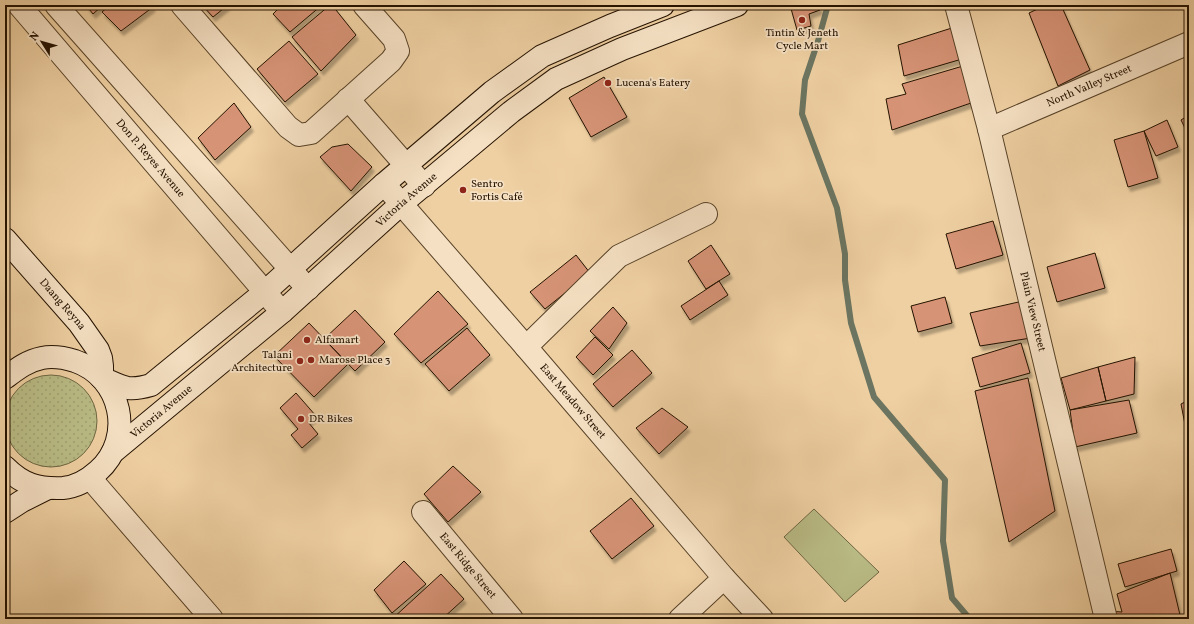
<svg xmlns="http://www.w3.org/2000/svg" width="1194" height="624" font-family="Vollkorn,serif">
	<defs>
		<pattern id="grass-dots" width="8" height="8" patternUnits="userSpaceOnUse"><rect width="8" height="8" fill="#b9bb85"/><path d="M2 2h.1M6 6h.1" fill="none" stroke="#9fa071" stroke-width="1.8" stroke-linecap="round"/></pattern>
		<filter id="shadow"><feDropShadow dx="2.5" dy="4.5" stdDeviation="1" flood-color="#0004"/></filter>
	</defs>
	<rect width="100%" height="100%" fill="#efd0a2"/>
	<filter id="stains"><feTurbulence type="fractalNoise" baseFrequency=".005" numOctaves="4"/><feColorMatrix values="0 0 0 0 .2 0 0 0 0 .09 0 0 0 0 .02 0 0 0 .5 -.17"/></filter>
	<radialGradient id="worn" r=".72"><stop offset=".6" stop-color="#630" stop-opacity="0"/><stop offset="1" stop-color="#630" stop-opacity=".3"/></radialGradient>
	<path fill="url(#grass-dots)" stroke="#6e6642" d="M5 421a46 46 0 1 1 92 0a46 46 0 1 1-92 0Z"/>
	<path fill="#b9bb85" stroke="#6e6642" d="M 814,509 L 879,572 L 845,602 L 784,537 Z"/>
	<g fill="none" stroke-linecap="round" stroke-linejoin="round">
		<path stroke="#6b7561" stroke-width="6" d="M 828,5 L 818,41 L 805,80 L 802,114 L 837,208 L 845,254 L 845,280 L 851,323 L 874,397 L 945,480 L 943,541 L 952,598 L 970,619"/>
	</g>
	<path fill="#d69376" stroke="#241200" filter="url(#shadow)" d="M 86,5 L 103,5 L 93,14 Z
		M 110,5 L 151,5 L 153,7 L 121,31 L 102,12 Z
		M 202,5 L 228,5 L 213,17 Z
		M 282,5 L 322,5 L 290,32 L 273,14 Z
		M 330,5 L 332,5 L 356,35 L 321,71 L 292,37 Z
		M 790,5 L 819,5 L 820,10 L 809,14 L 811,26 L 797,30 Z
		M 1046,5 L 1061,5 L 1090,70 L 1058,86 L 1029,13 Z
		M 955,27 L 962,59 L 904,76 L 898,45 Z
		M 289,41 L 318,74 L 285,102 L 257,69 Z
		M 963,66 L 974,102 L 892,130 L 886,99 L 906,94 L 902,84 Z
		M 604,77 L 627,117 L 591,137 L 569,98 Z
		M 234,103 L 251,127 L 215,160 L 198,138 Z
		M 1189,115 L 1189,136 L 1181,120 Z
		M 1167,120 L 1178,147 L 1156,156 L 1144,131 Z
		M 1144,131 L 1158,178 L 1128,187 L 1114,140 Z
		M 348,144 L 372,167 L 351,191 L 320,157 L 332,147 Z
		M 993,221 L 1003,255 L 956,269 L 946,234 Z
		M 711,245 L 730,274 L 706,289 L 688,261 Z
		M 1095,253 L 1105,288 L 1057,302 L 1047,267 Z
		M 576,255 L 590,273 L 545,309 L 530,292 Z
		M 719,281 L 728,295 L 690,320 L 681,306 Z
		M 438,291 L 468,324 L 421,363 L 394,334 Z
		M 945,297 L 952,323 L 918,332 L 911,306 Z
		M 1023,301 L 1031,338 L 980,346 L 970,313 Z
		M 613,307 L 627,323 L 609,349 L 590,331 Z
		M 355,310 L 385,342 L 355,371 L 324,339 Z
		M 309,323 L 348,364 L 314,397 L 274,356 Z
		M 467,328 L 490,355 L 449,391 L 425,364 Z
		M 595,337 L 613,355 L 593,375 L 576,357 Z
		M 1021,343 L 1030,373 L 980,387 L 972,358 Z
		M 632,350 L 652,373 L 613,407 L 593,384 Z
		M 1135,357 L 1134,394 L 1106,401 L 1098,367 Z
		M 1098,367 L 1106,401 L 1070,410 L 1061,378 Z
		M 1028,378 L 1055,511 L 1009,542 L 975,391 Z
		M 296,393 L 316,416 L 308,422 L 318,434 L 302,448 L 291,435 L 298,429 L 280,408 Z
		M 1129,400 L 1137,433 L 1075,447 L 1070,410 Z
		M 1189,400 L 1189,439 L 1188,440 L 1181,404 Z
		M 662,408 L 688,427 L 659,454 L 636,428 Z
		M 453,466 L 481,492 L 448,522 L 424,494 Z
		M 631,498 L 654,526 L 612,559 L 590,531 Z
		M 1171,549 L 1177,571 L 1125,587 L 1118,564 Z
		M 404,561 L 426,584 L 392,613 L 374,590 Z
		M 1170,573 L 1180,615 L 1166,619 L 1110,619 L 1108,611 L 1122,612 L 1117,594 Z
		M 441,574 L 464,599 L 442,619 L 392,619 Z"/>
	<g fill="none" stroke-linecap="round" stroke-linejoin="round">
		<g stroke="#574228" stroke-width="24">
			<g id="minor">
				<path d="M 182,5 L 288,127 L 299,135 L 311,133 L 391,61 L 398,51 L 394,39 L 364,5"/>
				<path id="s1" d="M 956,5 L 989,129 L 1106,619"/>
				<path d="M 348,99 L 424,186"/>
				<path id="s2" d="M 989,129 L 1189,43"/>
				<path id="s3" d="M 384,184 L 526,347 L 724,578 L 762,619"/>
				<path d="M 526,347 L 619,256 L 706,214"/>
				<path d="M 90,478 L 212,619"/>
				<path id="s4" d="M 423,512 L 512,619"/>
				<path d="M 680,619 L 724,578"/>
			</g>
		</g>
		<g stroke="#574228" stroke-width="24">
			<g id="tertiary">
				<path id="s5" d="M 19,5 L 282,312"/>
				<path d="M 56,5 L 308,289"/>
			</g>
		</g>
		<g stroke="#241200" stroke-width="24">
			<g id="secondary">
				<path id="s6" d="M 5,239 L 79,323 L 98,350 L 101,358 L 102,366 L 102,378 C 123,387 127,392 151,385 L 266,291 L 384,184 L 492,92 L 542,56 L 610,26 L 663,5"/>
				<path d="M 5,378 C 17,369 27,361 42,358 C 52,356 65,358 75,361 C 122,377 135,438 98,471 C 88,480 75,487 63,488 C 38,489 23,485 5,467"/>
				<path id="s7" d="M 113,452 L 282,312 L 401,204 L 511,112 L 556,79 L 622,49 L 737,5"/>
				<path d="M 5,512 L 22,501 L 46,489"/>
			</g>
		</g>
		<use href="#minor" stroke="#f5e0c3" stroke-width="22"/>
		<use href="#tertiary" stroke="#f5e0c3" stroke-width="22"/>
		<use href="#secondary" stroke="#f5e0c3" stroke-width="22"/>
	</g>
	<g fill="#8f2418" stroke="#f5e0c3" stroke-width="1.5">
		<circle cx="802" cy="20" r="4"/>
		<circle cx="608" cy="83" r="4"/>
		<circle cx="463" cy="190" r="4"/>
		<circle cx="307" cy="340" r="4"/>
		<circle cx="311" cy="360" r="4"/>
		<circle cx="300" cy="361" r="4"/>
		<circle cx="301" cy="419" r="4"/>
	</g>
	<g text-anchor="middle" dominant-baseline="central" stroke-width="3.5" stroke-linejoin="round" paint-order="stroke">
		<g font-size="11" fill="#241200" stroke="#f5e0c3" text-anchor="start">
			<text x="802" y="33" text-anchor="middle">Tintin &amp; Jeneth<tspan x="802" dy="13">Cycle Mart</tspan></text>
			<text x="616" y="83">Lucena's Eatery</text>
			<text x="471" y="184">Sentro<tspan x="471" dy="13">Fortis Café</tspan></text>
			<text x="315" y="340">Alfamart</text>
			<text x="292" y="355" text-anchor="end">Talani<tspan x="292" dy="13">Architecture</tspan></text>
			<text x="319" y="360">Marose Place 3</text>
			<text x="309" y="419">DR Bikes</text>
		</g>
		<g font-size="11" fill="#241200" stroke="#f5e0c3">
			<text stroke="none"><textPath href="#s2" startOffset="109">North Valley Street</textPath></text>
			<text stroke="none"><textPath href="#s5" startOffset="202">Don P. Reyes Avenue</textPath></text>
			<text stroke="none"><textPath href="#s7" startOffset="387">Victoria Avenue</textPath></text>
			<text stroke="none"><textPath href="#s6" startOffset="87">Daang Reyna</textPath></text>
			<text stroke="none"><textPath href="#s1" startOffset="316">Plain View Street</textPath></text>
			<text stroke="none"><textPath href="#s3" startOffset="288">East Meadow Street</textPath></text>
			<text stroke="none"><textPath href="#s7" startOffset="63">Victoria Avenue</textPath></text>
			<text stroke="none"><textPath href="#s4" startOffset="70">East Ridge Street</textPath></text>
		</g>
	</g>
	<rect width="1194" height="624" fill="none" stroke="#efd0a2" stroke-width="20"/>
	<rect x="6" y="6" width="1182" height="612" fill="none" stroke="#241200" stroke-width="2"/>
	<rect x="10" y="10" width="1174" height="604" fill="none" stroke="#241200"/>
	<g transform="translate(42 42) rotate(307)" stroke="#f5e0c3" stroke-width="3" paint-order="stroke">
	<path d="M0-3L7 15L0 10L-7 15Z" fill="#241200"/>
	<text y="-6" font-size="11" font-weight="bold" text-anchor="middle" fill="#241200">N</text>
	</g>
	<rect width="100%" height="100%" filter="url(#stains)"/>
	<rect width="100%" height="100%" fill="url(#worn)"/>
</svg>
